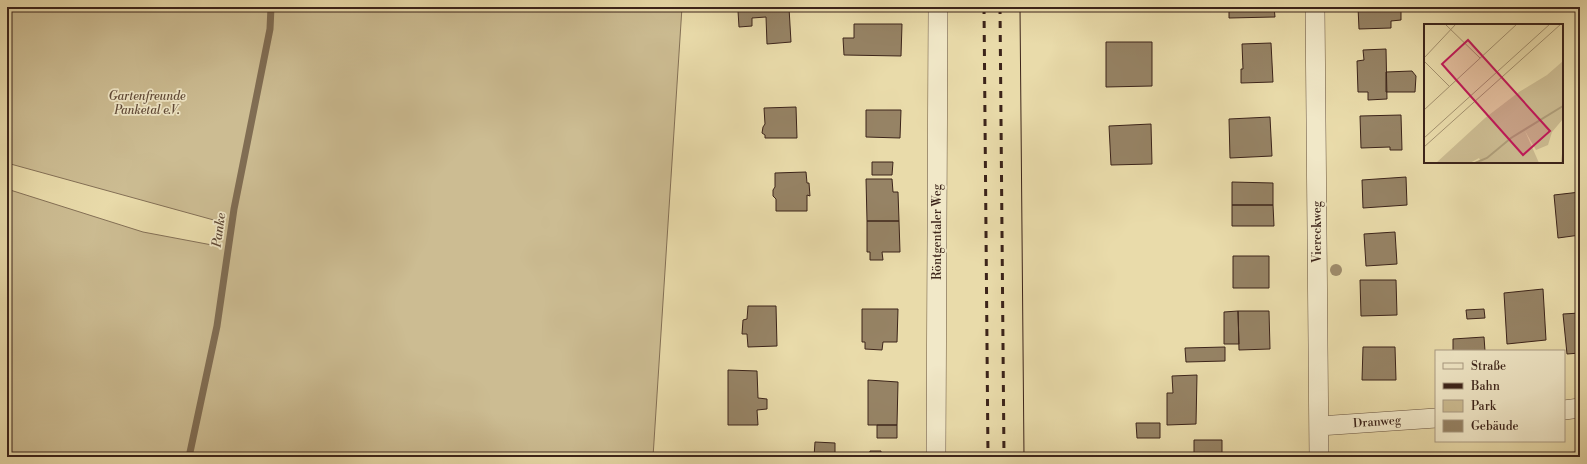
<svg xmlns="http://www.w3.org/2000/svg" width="1587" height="464" font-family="'Libre Bodoni',serif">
	<rect width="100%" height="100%" fill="#e9dbaa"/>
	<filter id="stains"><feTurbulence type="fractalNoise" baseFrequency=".005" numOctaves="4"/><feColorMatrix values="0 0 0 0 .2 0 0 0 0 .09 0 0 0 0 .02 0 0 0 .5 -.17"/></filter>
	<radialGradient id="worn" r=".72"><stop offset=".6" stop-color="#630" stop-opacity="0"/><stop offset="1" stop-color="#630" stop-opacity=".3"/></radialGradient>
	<path fill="#ccbc92" stroke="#847056" d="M 7,7 L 682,7 L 653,457 L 7,457 L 7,189 L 143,232 L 212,245 L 221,222 L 7,163 Z"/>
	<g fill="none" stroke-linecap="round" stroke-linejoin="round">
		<path stroke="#806d53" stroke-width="7" d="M 189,457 L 217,326 L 234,209 L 270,29 L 271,7"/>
	</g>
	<path fill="#968365" stroke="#3c241a" d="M 1229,7 L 1274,7 L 1275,17 L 1229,18 Z
		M 1358,7 L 1401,7 L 1401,20 L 1391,21 L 1391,28 L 1359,29 Z
		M 789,8 L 791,42 L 767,44 L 766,17 L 752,18 L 752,26 L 739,27 L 738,11 Z
		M 854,24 L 902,24 L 901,56 L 844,55 L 843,38 L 854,38 Z
		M 1106,42 L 1152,42 L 1152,86 L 1106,87 Z
		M 1271,43 L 1273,82 L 1241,83 L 1241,69 L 1243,69 L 1242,44 Z
		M 1386,49 L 1387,99 L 1368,100 L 1368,92 L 1358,92 L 1357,61 L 1364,60 L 1363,50 Z
		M 1412,71 L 1416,76 L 1415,92 L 1386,92 L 1386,72 Z
		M 796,107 L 797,138 L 765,138 L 765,135 L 762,133 L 763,127 L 765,124 L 764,108 Z
		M 866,110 L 901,110 L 900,138 L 866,137 Z
		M 1401,115 L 1402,150 L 1390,150 L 1390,147 L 1361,148 L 1360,116 Z
		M 1270,117 L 1272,156 L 1230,158 L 1229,119 Z
		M 1151,124 L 1152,164 L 1111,165 L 1109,126 Z
		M 872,162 L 893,162 L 892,175 L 872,175 Z
		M 806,172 L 807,183 L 809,183 L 810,196 L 807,195 L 807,211 L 776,211 L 776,199 L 773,196 L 773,190 L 775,187 L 775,173 Z
		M 1406,177 L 1407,205 L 1363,208 L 1362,180 Z
		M 866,179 L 892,179 L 893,192 L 898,192 L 899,221 L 867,221 Z
		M 1232,182 L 1273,183 L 1273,205 L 1232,205 Z
		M 1580,192 L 1580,235 L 1558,238 L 1554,195 Z
		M 1232,205 L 1273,205 L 1274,226 L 1232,226 Z
		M 867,221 L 899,221 L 900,252 L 882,252 L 883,260 L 870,260 L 870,252 L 867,252 Z
		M 1395,232 L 1397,264 L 1366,266 L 1364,234 Z
		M 1233,256 L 1269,256 L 1269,288 L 1233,288 Z
		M 1360,280 L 1396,280 L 1397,315 L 1361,316 Z
		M 1543,289 L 1546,340 L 1507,344 L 1504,293 Z
		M 748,306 L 776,306 L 777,346 L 748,347 L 747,334 L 742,334 L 743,320 L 747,319 Z
		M 862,309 L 898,309 L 897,342 L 883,342 L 882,350 L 865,349 L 865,342 L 862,342 Z
		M 1484,309 L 1485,318 L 1467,319 L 1466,310 Z
		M 1238,311 L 1239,344 L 1224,344 L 1224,312 Z
		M 1238,311 L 1269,311 L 1270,349 L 1239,350 Z
		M 1580,313 L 1580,353 L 1567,354 L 1563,314 Z
		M 1484,337 L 1485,351 L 1453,351 L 1453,339 Z
		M 1225,347 L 1225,361 L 1186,362 L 1185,348 Z
		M 1363,347 L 1395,347 L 1396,380 L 1362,380 Z
		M 728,370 L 757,371 L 758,398 L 767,399 L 767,409 L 757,410 L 758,425 L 728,425 Z
		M 1197,375 L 1196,424 L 1167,425 L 1167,393 L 1173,393 L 1172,376 Z
		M 868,380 L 898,382 L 897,425 L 868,425 Z
		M 1136,423 L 1160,423 L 1160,438 L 1137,438 Z
		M 877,425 L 897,425 L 897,438 L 877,438 Z
		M 1194,440 L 1222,440 L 1222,457 L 1194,457 Z
		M 815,442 L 835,443 L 835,457 L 814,457 Z
		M 870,451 L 881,451 L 881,457 L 869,457 Z
		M 1580,452 L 1580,457 L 1545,457 L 1545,454 Z
		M 1237,453 L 1277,454 L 1276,457 L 1236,457 Z"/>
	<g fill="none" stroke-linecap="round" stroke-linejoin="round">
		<g stroke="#67523e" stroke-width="20">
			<path id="minor" d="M 1315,7 L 1319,457
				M 1564,410 L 1580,408
				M 1319,426 L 1436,418
				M 936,457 L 938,7"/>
		</g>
		<use href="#minor" stroke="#f1e8c8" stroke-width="19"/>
		<path stroke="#3c241a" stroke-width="1" d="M 1020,7 L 1024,457"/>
		<path stroke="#3c241a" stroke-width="3" stroke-dasharray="7 7" stroke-linecap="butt" d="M 984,7 L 988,457
			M 1000,7 L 1004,457"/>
	</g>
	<circle fill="#9e8b6b" cx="1336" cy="270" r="6"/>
	<g text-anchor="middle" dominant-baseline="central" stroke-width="3.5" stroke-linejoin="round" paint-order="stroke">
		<g font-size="12" font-style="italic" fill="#604a38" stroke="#f1e8c8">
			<text x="147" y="96">Gartenfreunde<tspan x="147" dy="14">Panketal e.V.</tspan></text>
		</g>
		<g font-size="12" fill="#3c241a" stroke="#f1e8c8">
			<text transform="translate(937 232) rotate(-90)">Röntgentaler Weg</text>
			<text transform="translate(1317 232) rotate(-90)">Viereckweg</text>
			<text transform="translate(1377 422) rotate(-4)">Dranweg</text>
		</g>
		<g font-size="13" font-style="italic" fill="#5e4836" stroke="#f1e8c8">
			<text transform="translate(219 230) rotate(-82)">Panke</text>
		</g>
	</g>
	<g transform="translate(1424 24)">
		<rect width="139" height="139" fill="#e9dbaa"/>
		<path d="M 139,37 L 139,95 L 128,108 L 124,121 L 112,126 L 101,107 L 115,139 L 53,139 L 57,138 L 55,134 L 46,139 L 12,139 L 61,94 L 95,68 L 123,51 Z" fill="#ccbc92"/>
		<path fill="none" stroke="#ae9d79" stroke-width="2" d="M 51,139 L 63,134 L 87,114 L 139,82"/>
		<path fill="none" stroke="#a49270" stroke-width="1" d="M 21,0 L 56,34M 0,34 L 32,0M 0,37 L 25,62M 0,86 L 93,0M 0,114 L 126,0M 0,123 L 137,0M 138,139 L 139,120"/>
		<path fill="#c2185b" fill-opacity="0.15" stroke="#c2185b" stroke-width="2" d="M 44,16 L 126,107 L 99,131 L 18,40 Z"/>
		<rect width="139" height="139" fill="none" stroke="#3c241a" stroke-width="2"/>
	</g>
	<rect width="1587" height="464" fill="none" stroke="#e9dbaa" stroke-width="24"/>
	<rect x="8" y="8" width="1571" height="448" fill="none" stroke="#3c241a" stroke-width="2"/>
	<rect x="12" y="12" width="1563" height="440" fill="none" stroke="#3c241a"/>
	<rect x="1435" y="350" width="130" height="92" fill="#f1e8c8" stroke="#a99a82"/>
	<rect x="1443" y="363" width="20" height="6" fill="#f1e8c8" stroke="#a99a82"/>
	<text x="1471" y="370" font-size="12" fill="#3c241a">Straße</text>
	<rect x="1443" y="383" width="20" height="6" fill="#3c241a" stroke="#a99a82"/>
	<text x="1471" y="390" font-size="12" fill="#3c241a">Bahn</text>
	<rect x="1443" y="400" width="20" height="12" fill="#ccbc92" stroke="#a99a82"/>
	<text x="1471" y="410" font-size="12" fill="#3c241a">Park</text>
	<rect x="1443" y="420" width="20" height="12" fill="#968365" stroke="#a99a82"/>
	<text x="1471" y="430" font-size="12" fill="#3c241a">Gebäude</text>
	<rect width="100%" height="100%" filter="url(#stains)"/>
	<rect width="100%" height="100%" fill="url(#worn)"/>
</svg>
